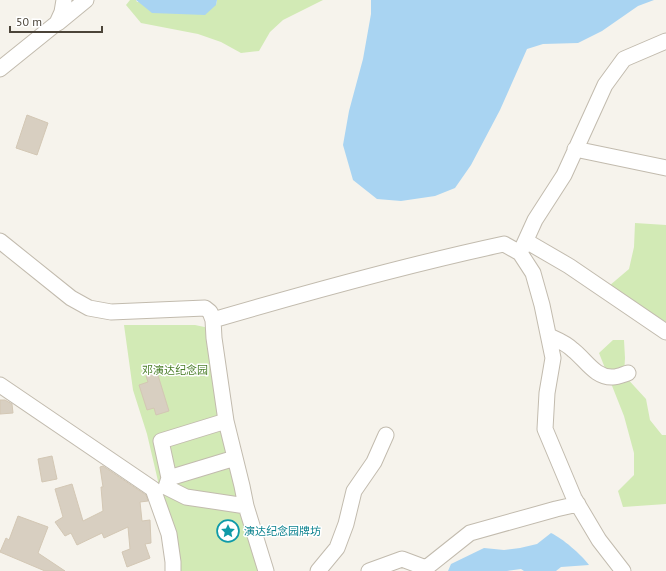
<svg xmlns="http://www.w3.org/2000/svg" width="666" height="571" font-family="'PT Sans','Noto Sans SC',sans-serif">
	<rect width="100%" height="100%" fill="#f6f3ec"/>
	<path fill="#d2eab5" d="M 130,0 L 136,0 L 137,2 L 216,5 L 217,0 L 323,0 L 283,20 L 270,32 L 259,51 L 241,53 L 221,42 L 198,34 L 141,23 L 126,5 Z
		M 635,223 L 666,225 L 666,322 L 609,286 L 629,269 L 634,247 Z
		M 124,325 L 195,325 L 214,329 L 258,571 L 167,571 L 157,506 L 158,481 L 147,434 L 133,390 Z
		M 613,340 L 624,340 L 625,358 L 624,375 L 646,399 L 650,420 L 662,435 L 666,435 L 666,504 L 623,507 L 618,491 L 634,475 L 634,453 L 624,416 L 599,353 Z"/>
	<path fill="#a9d4f2" d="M 136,0 L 217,0 L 216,5 L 205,15 L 152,13 Z
		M 371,0 L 654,0 L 638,6 L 602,31 L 578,43 L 543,44 L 527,49 L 500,110 L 471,165 L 455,188 L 435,196 L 401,201 L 377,199 L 353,180 L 343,145 L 349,111 L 363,59 L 371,14 Z
		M 551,533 C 562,538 582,555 589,565 L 561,567 L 556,571 L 524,571 L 521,569 L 507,571 L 448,571 L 451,564 L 484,548 L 504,550 L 520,548 L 537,544 Z"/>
	<path fill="#d8cfc1" stroke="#d3c7b4" d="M 27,115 L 48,123 L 37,155 L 16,148 Z
		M 157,372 L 169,411 L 156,415 L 154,408 L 147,410 L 139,385 L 148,382 L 146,376 Z
		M 0,400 L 5,400 L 12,404 L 13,413 L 0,414 Z
		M 52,456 L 57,479 L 42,482 L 38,459 Z
		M 103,466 L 146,495 L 148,501 L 140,502 L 142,521 L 150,520 L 151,543 L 145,544 L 150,558 L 127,567 L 122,552 L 130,549 L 128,527 L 104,538 L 102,533 L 77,545 L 71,533 L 65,536 L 55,522 L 63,517 L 55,489 L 72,484 L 83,521 L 103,511 L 101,487 L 103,487 L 100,467 Z
		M 18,516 L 48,527 L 38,553 L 65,571 L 45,571 L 0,552 L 6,538 L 9,540 Z"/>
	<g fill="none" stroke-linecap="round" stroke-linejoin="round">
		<g stroke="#c2bbae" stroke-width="17">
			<path id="minor" d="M 58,23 L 86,0
				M 0,69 L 57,23 L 62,12 L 64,0
				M 575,149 L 666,168
				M 0,241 L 71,298 L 89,308 L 111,312 L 205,308 L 210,312 L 213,320 L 214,338 L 226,421 L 242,486 L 246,506 L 266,571
				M 526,241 L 569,266 L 666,332
				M 520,253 L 535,220 L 564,175 L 605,85 L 624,59 L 666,41
				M 213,320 C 309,292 406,265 504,244 L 520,253 L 533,273 L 542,305 L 553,358 L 547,393 L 545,429 L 574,498 L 599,540 L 623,571
				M 549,336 C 558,340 566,343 573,350 C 586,360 595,378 613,377 C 618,377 624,374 628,373
				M 0,385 L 153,489 L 169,534 L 173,562 L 173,571
				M 169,478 L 161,441 L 226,421
				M 166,487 L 169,478 L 235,458
				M 166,487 L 186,497 L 246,506
				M 318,571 L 337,548 L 346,524 L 354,491 L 374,462 L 386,435
				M 369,571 L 402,559 L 426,568 L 470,533 L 556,509 L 578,504"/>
		</g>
		<use href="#minor" stroke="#fff" stroke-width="15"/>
	</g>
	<defs>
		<g id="sight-ring" transform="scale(1.15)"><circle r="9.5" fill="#fff" stroke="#0f9aa8" stroke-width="1.5"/><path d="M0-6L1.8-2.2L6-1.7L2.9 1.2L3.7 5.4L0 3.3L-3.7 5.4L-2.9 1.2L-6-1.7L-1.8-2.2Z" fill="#0f9aa8"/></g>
	</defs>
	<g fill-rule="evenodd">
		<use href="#sight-ring" x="228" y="531"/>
	</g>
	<g text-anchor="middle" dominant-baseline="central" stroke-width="3" stroke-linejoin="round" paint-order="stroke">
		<g font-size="11" fill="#4a7f2a" stroke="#fff">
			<text x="175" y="370">邓演达纪念园</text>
		</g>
		<g font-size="11" fill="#0d838f" stroke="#fff" text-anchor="start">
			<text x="244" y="531">演达纪念园牌坊</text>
		</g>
	</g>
	<path d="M10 26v6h92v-6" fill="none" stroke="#4b4439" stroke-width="2"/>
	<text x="16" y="26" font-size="12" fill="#4b4439" stroke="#ffffff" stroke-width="3" paint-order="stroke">50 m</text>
</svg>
